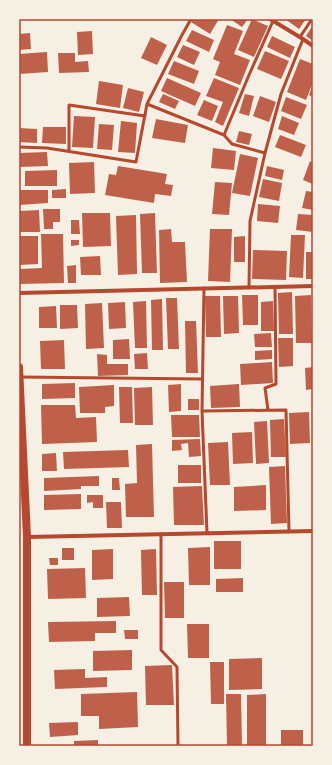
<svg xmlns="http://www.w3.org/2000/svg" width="332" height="765" font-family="Lato,sans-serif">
	<rect width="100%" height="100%" fill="#f6efe4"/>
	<path fill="#bf614a" d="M 193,19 L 219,19 L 210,34 L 191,22 Z
		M 230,19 L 248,19 L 242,27 Z
		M 252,19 L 268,26 L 254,57 L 238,50 Z
		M 285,19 L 306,19 L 299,29 Z
		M 227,25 L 243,31 L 234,54 L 250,60 L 240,85 L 215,75 L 220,62 L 213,59 Z
		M 313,25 L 313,41 L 306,36 Z
		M 192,30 L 214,40 L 209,52 L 186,41 Z
		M 92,31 L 93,54 L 78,55 L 77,32 Z
		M 30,33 L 31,49 L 19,50 L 19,34 Z
		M 272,36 L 295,47 L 290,58 L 267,47 Z
		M 151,37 L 167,45 L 157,65 L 141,58 Z
		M 183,45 L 200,52 L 194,65 L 177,57 Z
		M 265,51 L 289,61 L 281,79 L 257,69 Z
		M 47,52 L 48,72 L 19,74 L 19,54 Z
		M 58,53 L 75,53 L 75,62 L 88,61 L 89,72 L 59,73 Z
		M 300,59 L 313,64 L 313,82 L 306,100 L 287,92 Z
		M 174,61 L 199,71 L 194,84 L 168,74 Z
		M 167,78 L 201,93 L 195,106 L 161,91 Z
		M 214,78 L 239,88 L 223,126 L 215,122 L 223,102 L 206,96 Z
		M 99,81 L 123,85 L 120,108 L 96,104 Z
		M 313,85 L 313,97 L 309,95 Z
		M 128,88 L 144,92 L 139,112 L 123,108 Z
		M 163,94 L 179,101 L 175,109 L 159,102 Z
		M 245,94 L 254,96 L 249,116 L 239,113 Z
		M 260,96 L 276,102 L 269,122 L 253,116 Z
		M 286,97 L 307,105 L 301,119 L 281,111 Z
		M 204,100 L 218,106 L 212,121 L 197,115 Z
		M 74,116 L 95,117 L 93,148 L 72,147 Z
		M 282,116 L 299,123 L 294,135 L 278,129 Z
		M 156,119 L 188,125 L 185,143 L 152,138 Z
		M 121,121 L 137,123 L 135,153 L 118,152 Z
		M 99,124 L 114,125 L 112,150 L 97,149 Z
		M 43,127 L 66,127 L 66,144 L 42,143 Z
		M 19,128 L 37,129 L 37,143 L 19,142 Z
		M 239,131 L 252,134 L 249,145 L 236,142 Z
		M 280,135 L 306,145 L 301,157 L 275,147 Z
		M 213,148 L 236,151 L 234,170 L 211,168 Z
		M 47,152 L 48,166 L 19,167 L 19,153 Z
		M 240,154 L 258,158 L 250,196 L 232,193 Z
		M 310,161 L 313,163 L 313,184 L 303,180 Z
		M 94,162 L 95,193 L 70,194 L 69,163 Z
		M 118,166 L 167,174 L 165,184 L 173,185 L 171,196 L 155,194 L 154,203 L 105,195 L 109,174 L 116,175 Z
		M 267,166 L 284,170 L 282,180 L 265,176 Z
		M 57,170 L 57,186 L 25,186 L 25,171 Z
		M 263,179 L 282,183 L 279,201 L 259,197 Z
		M 215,182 L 232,183 L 229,215 L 212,214 Z
		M 66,189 L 66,198 L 52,198 L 52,190 Z
		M 19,190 L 48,190 L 48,203 L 19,205 Z
		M 306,191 L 313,192 L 313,210 L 302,208 Z
		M 258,204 L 280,206 L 278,223 L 257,221 Z
		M 43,209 L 60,209 L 60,222 L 53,222 L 53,229 L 44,229 Z
		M 39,210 L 40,232 L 19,232 L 19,211 Z
		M 82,213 L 110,213 L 111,246 L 83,247 Z
		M 155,213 L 157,273 L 142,273 L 140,214 Z
		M 298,214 L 313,215 L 313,232 L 296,230 Z
		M 136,215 L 137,274 L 118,275 L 116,216 Z
		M 71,220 L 79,220 L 80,234 L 71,234 Z
		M 171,229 L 172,242 L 185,242 L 187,282 L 160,283 L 159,230 Z
		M 210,229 L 232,229 L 230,282 L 208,281 Z
		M 41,234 L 63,234 L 64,283 L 19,284 L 19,269 L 42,268 Z
		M 291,235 L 305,235 L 303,278 L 289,277 Z
		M 19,236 L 38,236 L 38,264 L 19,265 Z
		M 245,236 L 245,262 L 234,262 L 234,237 Z
		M 71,240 L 79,240 L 79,245 L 71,246 Z
		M 253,250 L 287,251 L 286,280 L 252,279 Z
		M 306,252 L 313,252 L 313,279 L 306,279 Z
		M 100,256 L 101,275 L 81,275 L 80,257 Z
		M 76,265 L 76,283 L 68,283 L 67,266 Z
		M 292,292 L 293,334 L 279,334 L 278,293 Z
		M 242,295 L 258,295 L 258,325 L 243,325 Z
		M 311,295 L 312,343 L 296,343 L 295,296 Z
		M 205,296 L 220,296 L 221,337 L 206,337 Z
		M 223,296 L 238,296 L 239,333 L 224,334 Z
		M 166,298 L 177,298 L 179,349 L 168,349 Z
		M 162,299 L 163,350 L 152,350 L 151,300 Z
		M 146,301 L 147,348 L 135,348 L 133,302 Z
		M 273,301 L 274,331 L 261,331 L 261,302 Z
		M 125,302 L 126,328 L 109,329 L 108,303 Z
		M 102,303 L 104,348 L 86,349 L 85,304 Z
		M 60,305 L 77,305 L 78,328 L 60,329 Z
		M 56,306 L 57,328 L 39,328 L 39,307 Z
		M 185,321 L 196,321 L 198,373 L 186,373 Z
		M 271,333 L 272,347 L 255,347 L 254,334 Z
		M 278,338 L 293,338 L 293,366 L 279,367 Z
		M 129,339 L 130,359 L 113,359 L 113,340 Z
		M 64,340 L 65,369 L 41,369 L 40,341 Z
		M 272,350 L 272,359 L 255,360 L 255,351 Z
		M 147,353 L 148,369 L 135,369 L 134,354 Z
		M 97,354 L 107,355 L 107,364 L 128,364 L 128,375 L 98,376 Z
		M 272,362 L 273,383 L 241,385 L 240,364 Z
		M 313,367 L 313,389 L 306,390 L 305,368 Z
		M 75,383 L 75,398 L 42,399 L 42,384 Z
		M 181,384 L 181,411 L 169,412 L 168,385 Z
		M 239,384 L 240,407 L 211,408 L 210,386 Z
		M 114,385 L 114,406 L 105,407 L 105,413 L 80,413 L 79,387 Z
		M 119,387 L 132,387 L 133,423 L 120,423 Z
		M 152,387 L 153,425 L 135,425 L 134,388 Z
		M 188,399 L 199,399 L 199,410 L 188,410 Z
		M 41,405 L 75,405 L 76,418 L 96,417 L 97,442 L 42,444 Z
		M 309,412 L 310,443 L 290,444 L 289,413 Z
		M 171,415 L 199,415 L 200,437 L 172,437 Z
		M 284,419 L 286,457 L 271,457 L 270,420 Z
		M 267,421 L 269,463 L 256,464 L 254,422 Z
		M 252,432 L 253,463 L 233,464 L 232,433 Z
		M 200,439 L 201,456 L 189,457 L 188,443 L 181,444 L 182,450 L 172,451 L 172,440 Z
		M 228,442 L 230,485 L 210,485 L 208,443 Z
		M 152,444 L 154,517 L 126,517 L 125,484 L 137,483 L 136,445 Z
		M 128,450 L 129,467 L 64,469 L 63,452 Z
		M 56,453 L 57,471 L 42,471 L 42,454 Z
		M 178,465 L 201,465 L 201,483 L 178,483 Z
		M 285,466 L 287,523 L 271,524 L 269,467 Z
		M 99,476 L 99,486 L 81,486 L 81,489 L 44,491 L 44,478 Z
		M 112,478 L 119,478 L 120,490 L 112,490 Z
		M 266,485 L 266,510 L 234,511 L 234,487 Z
		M 202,486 L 204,525 L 174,525 L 173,487 Z
		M 81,494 L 81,509 L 44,510 L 44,495 Z
		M 87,495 L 103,495 L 103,508 L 93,508 L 93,502 L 87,503 Z
		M 106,502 L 121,502 L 122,528 L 107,528 Z
		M 214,541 L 241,541 L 241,569 L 214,569 Z
		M 210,547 L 210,585 L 189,585 L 188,548 Z
		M 62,548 L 74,548 L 74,560 L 62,560 Z
		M 113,549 L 113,579 L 92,580 L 92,550 Z
		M 156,549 L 157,595 L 142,595 L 141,550 Z
		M 49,558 L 58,558 L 58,565 L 50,565 Z
		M 85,568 L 86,598 L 48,599 L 47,569 Z
		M 243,578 L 243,592 L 216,592 L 216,579 Z
		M 164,582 L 184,582 L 184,618 L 165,618 Z
		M 129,597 L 130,616 L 97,617 L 97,598 Z
		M 116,621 L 116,633 L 95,633 L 95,641 L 49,642 L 48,622 Z
		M 187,624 L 209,624 L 209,658 L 188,658 Z
		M 124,630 L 138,630 L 138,639 L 125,639 Z
		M 132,650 L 132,670 L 93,671 L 93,651 Z
		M 262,658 L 262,689 L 229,690 L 229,659 Z
		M 210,662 L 224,662 L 224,704 L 211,704 Z
		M 172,665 L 174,705 L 146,705 L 145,666 Z
		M 85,669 L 85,678 L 107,677 L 107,687 L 55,689 L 54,670 Z
		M 137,692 L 138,727 L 99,729 L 99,716 L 81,716 L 81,694 Z
		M 226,694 L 241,694 L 242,746 L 227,746 Z
		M 266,694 L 266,746 L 247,746 L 247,695 Z
		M 78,722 L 78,735 L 50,737 L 49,723 Z
		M 281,730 L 303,730 L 303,746 L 281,746 Z
		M 98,740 L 98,746 L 74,746 L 74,741 Z"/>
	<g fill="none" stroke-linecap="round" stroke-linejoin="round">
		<path stroke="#b5482f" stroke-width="3" d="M 191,19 L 182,35 L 147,104 L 224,135 L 232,144 L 265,153
			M 300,37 L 312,19
			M 224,135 L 249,75 L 273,21
			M 19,147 L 47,148 L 136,162 L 147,104
			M 69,151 L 69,105 L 145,116
			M 204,288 L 202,411 L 207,533
			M 249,288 L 250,221 L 265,153 L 281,94 L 303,39
			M 20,377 L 202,379
			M 268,410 L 265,388 L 276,384 L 275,287
			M 202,411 L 286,410 L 289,532
			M 161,534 L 161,650 L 177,667 L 178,746"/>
		<path stroke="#b5482f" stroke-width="4" d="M 270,19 L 303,39 L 313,46
			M 19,293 L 313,286
			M 27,537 L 313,531"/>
		<path stroke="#b5482f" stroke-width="8" d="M 19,367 L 27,537 L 27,746"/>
	</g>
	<rect width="332" height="765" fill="none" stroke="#f6efe4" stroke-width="40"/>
	<rect x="20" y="20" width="292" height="725" fill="none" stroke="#b5482f" stroke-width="1.5"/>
</svg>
